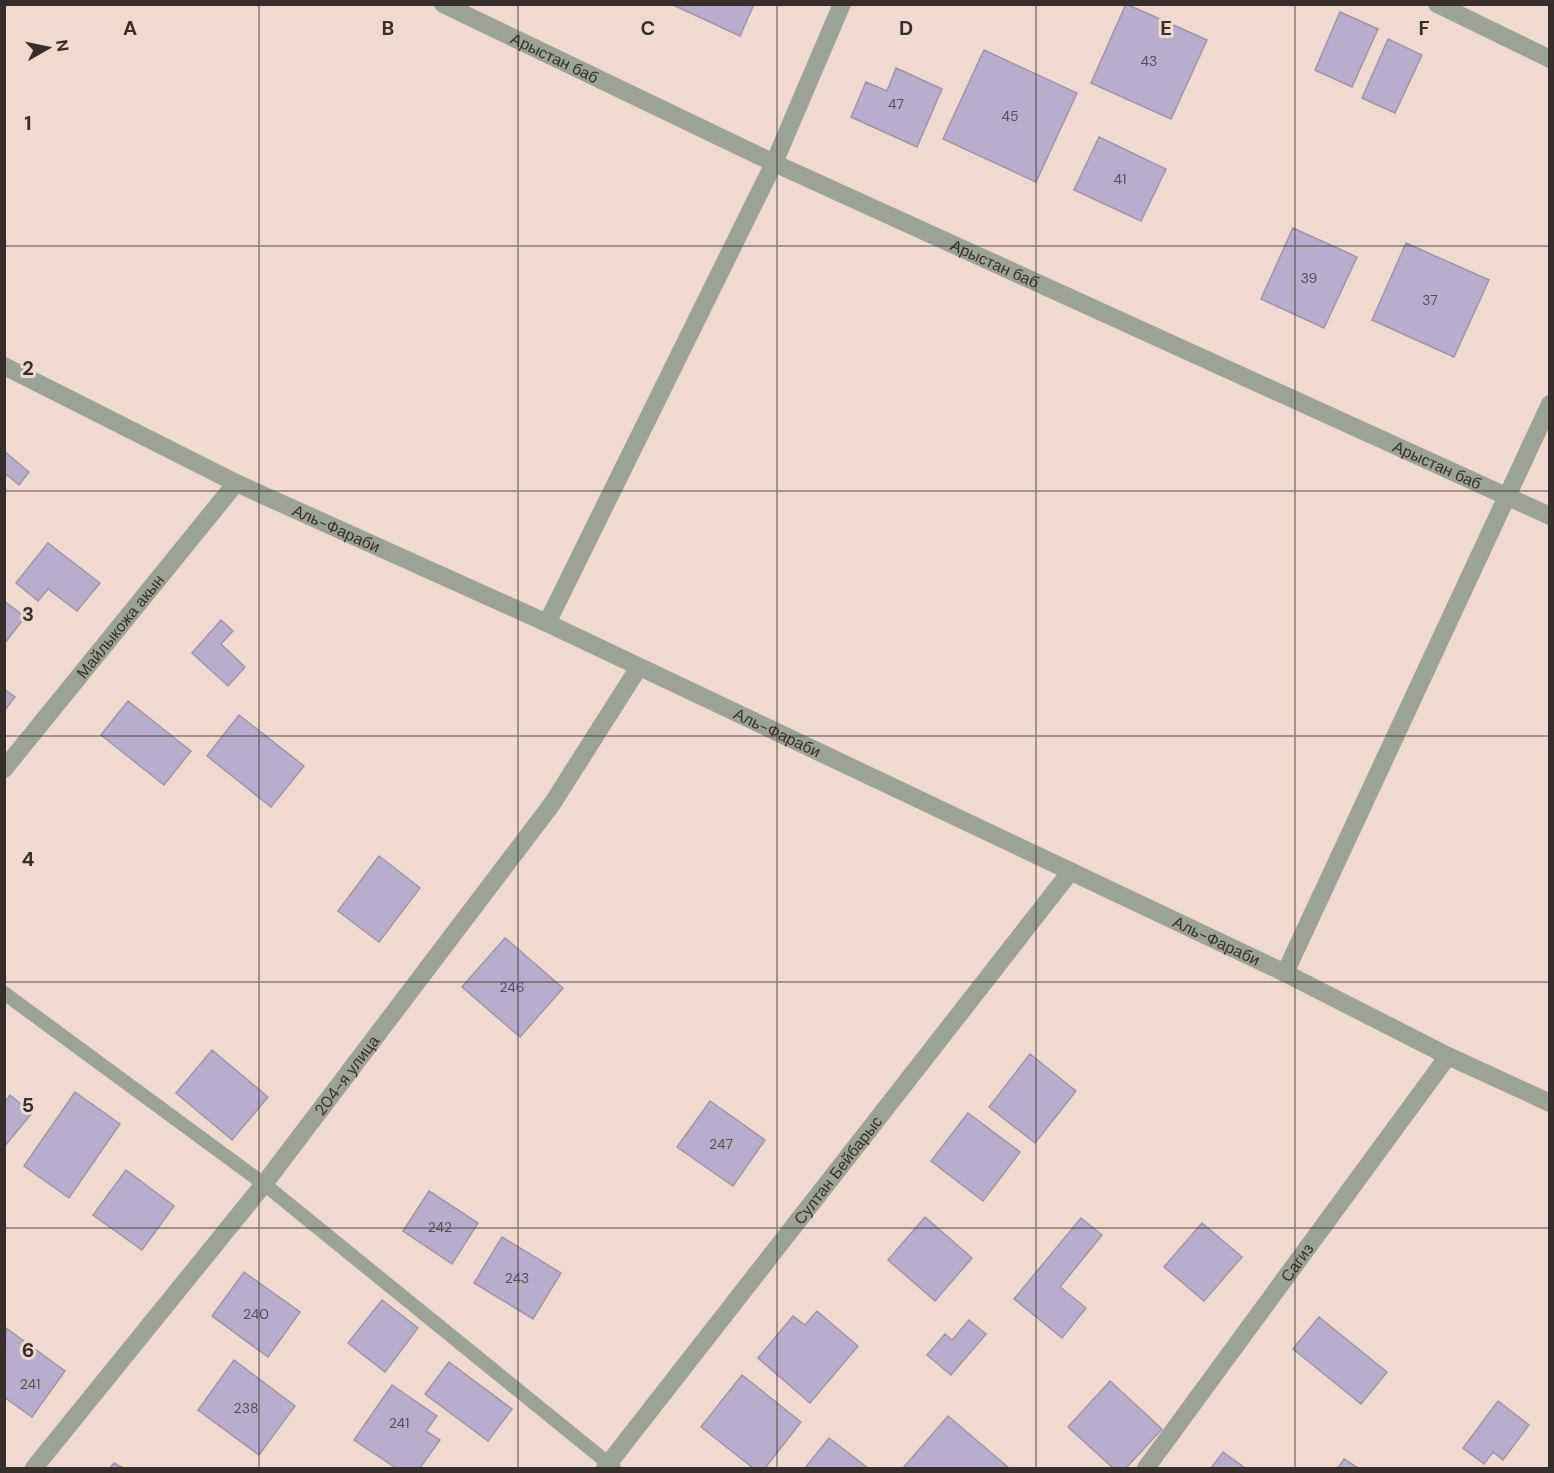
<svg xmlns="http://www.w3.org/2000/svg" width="1554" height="1473" font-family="'DM Sans',sans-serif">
	<rect width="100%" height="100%" fill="#f0d9cf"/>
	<path fill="#b8adcd" stroke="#9d96a9" stroke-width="1.5" d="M 671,4 L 754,4 L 740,36 Z
		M 1126,4 L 1207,40 L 1171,119 L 1091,83 Z
		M 1340,12 L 1378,29 L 1352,87 L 1315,70 Z
		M 1388,39 L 1422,55 L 1395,113 L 1362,98 Z
		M 984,50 L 1077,93 L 1036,182 L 943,139 Z
		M 896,68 L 942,89 L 917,147 L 851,117 L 866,82 L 887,91 Z
		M 1099,137 L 1166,169 L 1141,221 L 1074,190 Z
		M 1293,228 L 1357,257 L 1324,328 L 1261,299 Z
		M 1406,243 L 1489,280 L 1454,357 L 1372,320 Z
		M 4,451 L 29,472 L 19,485 L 7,475 L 4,478 Z
		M 48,543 L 100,583 L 77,611 L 48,589 L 38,601 L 16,583 Z
		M 4,601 L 25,617 L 4,644 Z
		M 221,620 L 233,631 L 221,644 L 245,667 L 228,686 L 192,653 Z
		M 4,689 L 15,697 L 4,711 Z
		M 128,701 L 191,751 L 164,785 L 101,735 Z
		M 239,715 L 304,766 L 271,807 L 207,756 Z
		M 379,856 L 420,888 L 379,942 L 338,911 Z
		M 505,938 L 563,988 L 520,1037 L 462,987 Z
		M 212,1050 L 268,1097 L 232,1140 L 176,1093 Z
		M 1030,1054 L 1076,1091 L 1035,1143 L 989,1107 Z
		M 75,1092 L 120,1124 L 69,1198 L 24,1166 Z
		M 10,1095 L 32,1113 L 4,1147 L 4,1103 Z
		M 710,1101 L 765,1140 L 733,1186 L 677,1147 Z
		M 968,1113 L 1020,1152 L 983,1201 L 931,1161 Z
		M 126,1170 L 174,1206 L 142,1250 L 93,1215 Z
		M 429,1191 L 478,1223 L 452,1264 L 403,1231 Z
		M 925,1217 L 972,1258 L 935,1301 L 888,1260 Z
		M 1081,1218 L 1102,1235 L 1060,1287 L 1086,1308 L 1062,1338 L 1014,1299 Z
		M 1202,1223 L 1242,1257 L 1204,1301 L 1164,1267 Z
		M 502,1237 L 561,1273 L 533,1319 L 474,1283 Z
		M 244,1272 L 300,1312 L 268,1357 L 212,1316 Z
		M 382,1300 L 418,1328 L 385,1372 L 348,1343 Z
		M 817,1311 L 858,1346 L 810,1403 L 758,1358 L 793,1316 L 805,1325 Z
		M 1319,1317 L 1387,1372 L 1361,1404 L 1293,1349 Z
		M 969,1320 L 986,1334 L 951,1375 L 927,1355 L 945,1334 L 952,1340 Z
		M 6,1328 L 65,1371 L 32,1417 L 4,1397 Z
		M 234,1360 L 295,1406 L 259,1455 L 198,1410 Z
		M 449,1362 L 512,1409 L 488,1441 L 425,1394 Z
		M 742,1375 L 801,1422 L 765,1468 L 753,1468 L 701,1427 Z
		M 1110,1381 L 1162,1429 L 1126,1468 L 1113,1468 L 1068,1427 Z
		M 392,1385 L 437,1416 L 426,1431 L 440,1440 L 420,1468 L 396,1468 L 354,1440 Z
		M 1498,1401 L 1529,1425 L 1503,1460 L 1493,1452 L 1484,1464 L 1463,1448 Z
		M 948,1416 L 1009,1468 L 903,1468 Z
		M 829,1438 L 868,1468 L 805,1468 Z
		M 1223,1452 L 1245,1468 L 1211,1468 Z
		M 1344,1459 L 1358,1468 L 1338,1468 Z
		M 114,1463 L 123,1468 L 110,1468 Z"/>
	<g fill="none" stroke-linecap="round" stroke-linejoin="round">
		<path stroke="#9ba396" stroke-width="14" d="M 4,993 L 264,1184 L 614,1468"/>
		<g stroke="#9ba396" stroke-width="18">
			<path id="s1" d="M 443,4 L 774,163 L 1550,516"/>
			<path d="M 1437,4 L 1550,59"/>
			<path id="s2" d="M 4,366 L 236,483 L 547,623 L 1285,973 L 1448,1056 L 1550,1103"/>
			<path d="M 547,623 L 774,163 L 842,4"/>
			<path id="s3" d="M 4,769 L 236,483"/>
			<path d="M 1285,973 L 1550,404"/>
			<path id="s4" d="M 34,1468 L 264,1184 L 552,804 L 639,667"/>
			<path id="s5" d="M 605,1468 L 1071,871"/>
			<path id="s6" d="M 1146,1468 L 1448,1056"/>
		</g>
	</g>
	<path fill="none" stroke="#372e2b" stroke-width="1.5" stroke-opacity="0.55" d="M 259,4 L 259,1468M 518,4 L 518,1468M 777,4 L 777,1468M 1036,4 L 1036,1468M 1295,4 L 1295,1468M 4,246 L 1550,246M 4,491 L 1550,491M 4,736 L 1550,736M 4,982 L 1550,982M 4,1228 L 1550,1228"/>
	<g text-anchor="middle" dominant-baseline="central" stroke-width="6" stroke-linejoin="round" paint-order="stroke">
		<g font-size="14" fill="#574e54">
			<text x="1149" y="61">43</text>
			<text x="896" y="104">47</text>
			<text x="1010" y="116">45</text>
			<text x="1120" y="179">41</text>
			<text x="1309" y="278">39</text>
			<text x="1430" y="300">37</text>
			<text x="512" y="987">246</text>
			<text x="721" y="1144">247</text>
			<text x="440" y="1227">242</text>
			<text x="517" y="1278">243</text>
			<text x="256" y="1314">240</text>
			<text x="30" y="1384">241</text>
			<text x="246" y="1408">238</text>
			<text x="399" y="1423">241</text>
		</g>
		<g font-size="16" fill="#372e2b" stroke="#f0d9cf">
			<text stroke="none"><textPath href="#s1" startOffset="124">Арыстан баб</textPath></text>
			<text stroke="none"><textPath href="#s1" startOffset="610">Арыстан баб</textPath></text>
			<text stroke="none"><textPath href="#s1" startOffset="1096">Арыстан баб</textPath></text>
			<text stroke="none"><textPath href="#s2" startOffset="370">Аль-Фараби</textPath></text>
			<text stroke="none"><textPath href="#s3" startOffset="184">Майлыкожа акын</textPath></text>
			<text stroke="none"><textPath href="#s2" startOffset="856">Аль-Фараби</textPath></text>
			<text stroke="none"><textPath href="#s2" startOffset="1342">Аль-Фараби</textPath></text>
			<text stroke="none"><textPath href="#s4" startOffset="502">204-я улица</textPath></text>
			<text stroke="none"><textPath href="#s5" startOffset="378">Султан Бейбарыс</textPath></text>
			<text stroke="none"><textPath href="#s6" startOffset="255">Сагиз</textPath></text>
		</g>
	</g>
	<g font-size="20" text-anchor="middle" font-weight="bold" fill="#372e2b" stroke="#f0d9cf" stroke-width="6" stroke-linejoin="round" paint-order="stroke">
		<text x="130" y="35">A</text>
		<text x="388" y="35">B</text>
		<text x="648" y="35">C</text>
		<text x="906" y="35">D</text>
		<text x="1166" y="35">E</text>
		<text x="1424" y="35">F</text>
		<text x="28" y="130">1</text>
		<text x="28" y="375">2</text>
		<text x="28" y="621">3</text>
		<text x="28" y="866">4</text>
		<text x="28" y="1112">5</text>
		<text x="28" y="1357">6</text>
	</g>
	<rect width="1554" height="1473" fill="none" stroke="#372e2b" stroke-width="12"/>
	<g transform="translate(48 48) rotate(81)" stroke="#f0d9cf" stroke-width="4.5" paint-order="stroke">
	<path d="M0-4.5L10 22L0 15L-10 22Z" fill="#372e2b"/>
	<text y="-9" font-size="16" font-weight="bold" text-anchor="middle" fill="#372e2b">N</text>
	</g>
</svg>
